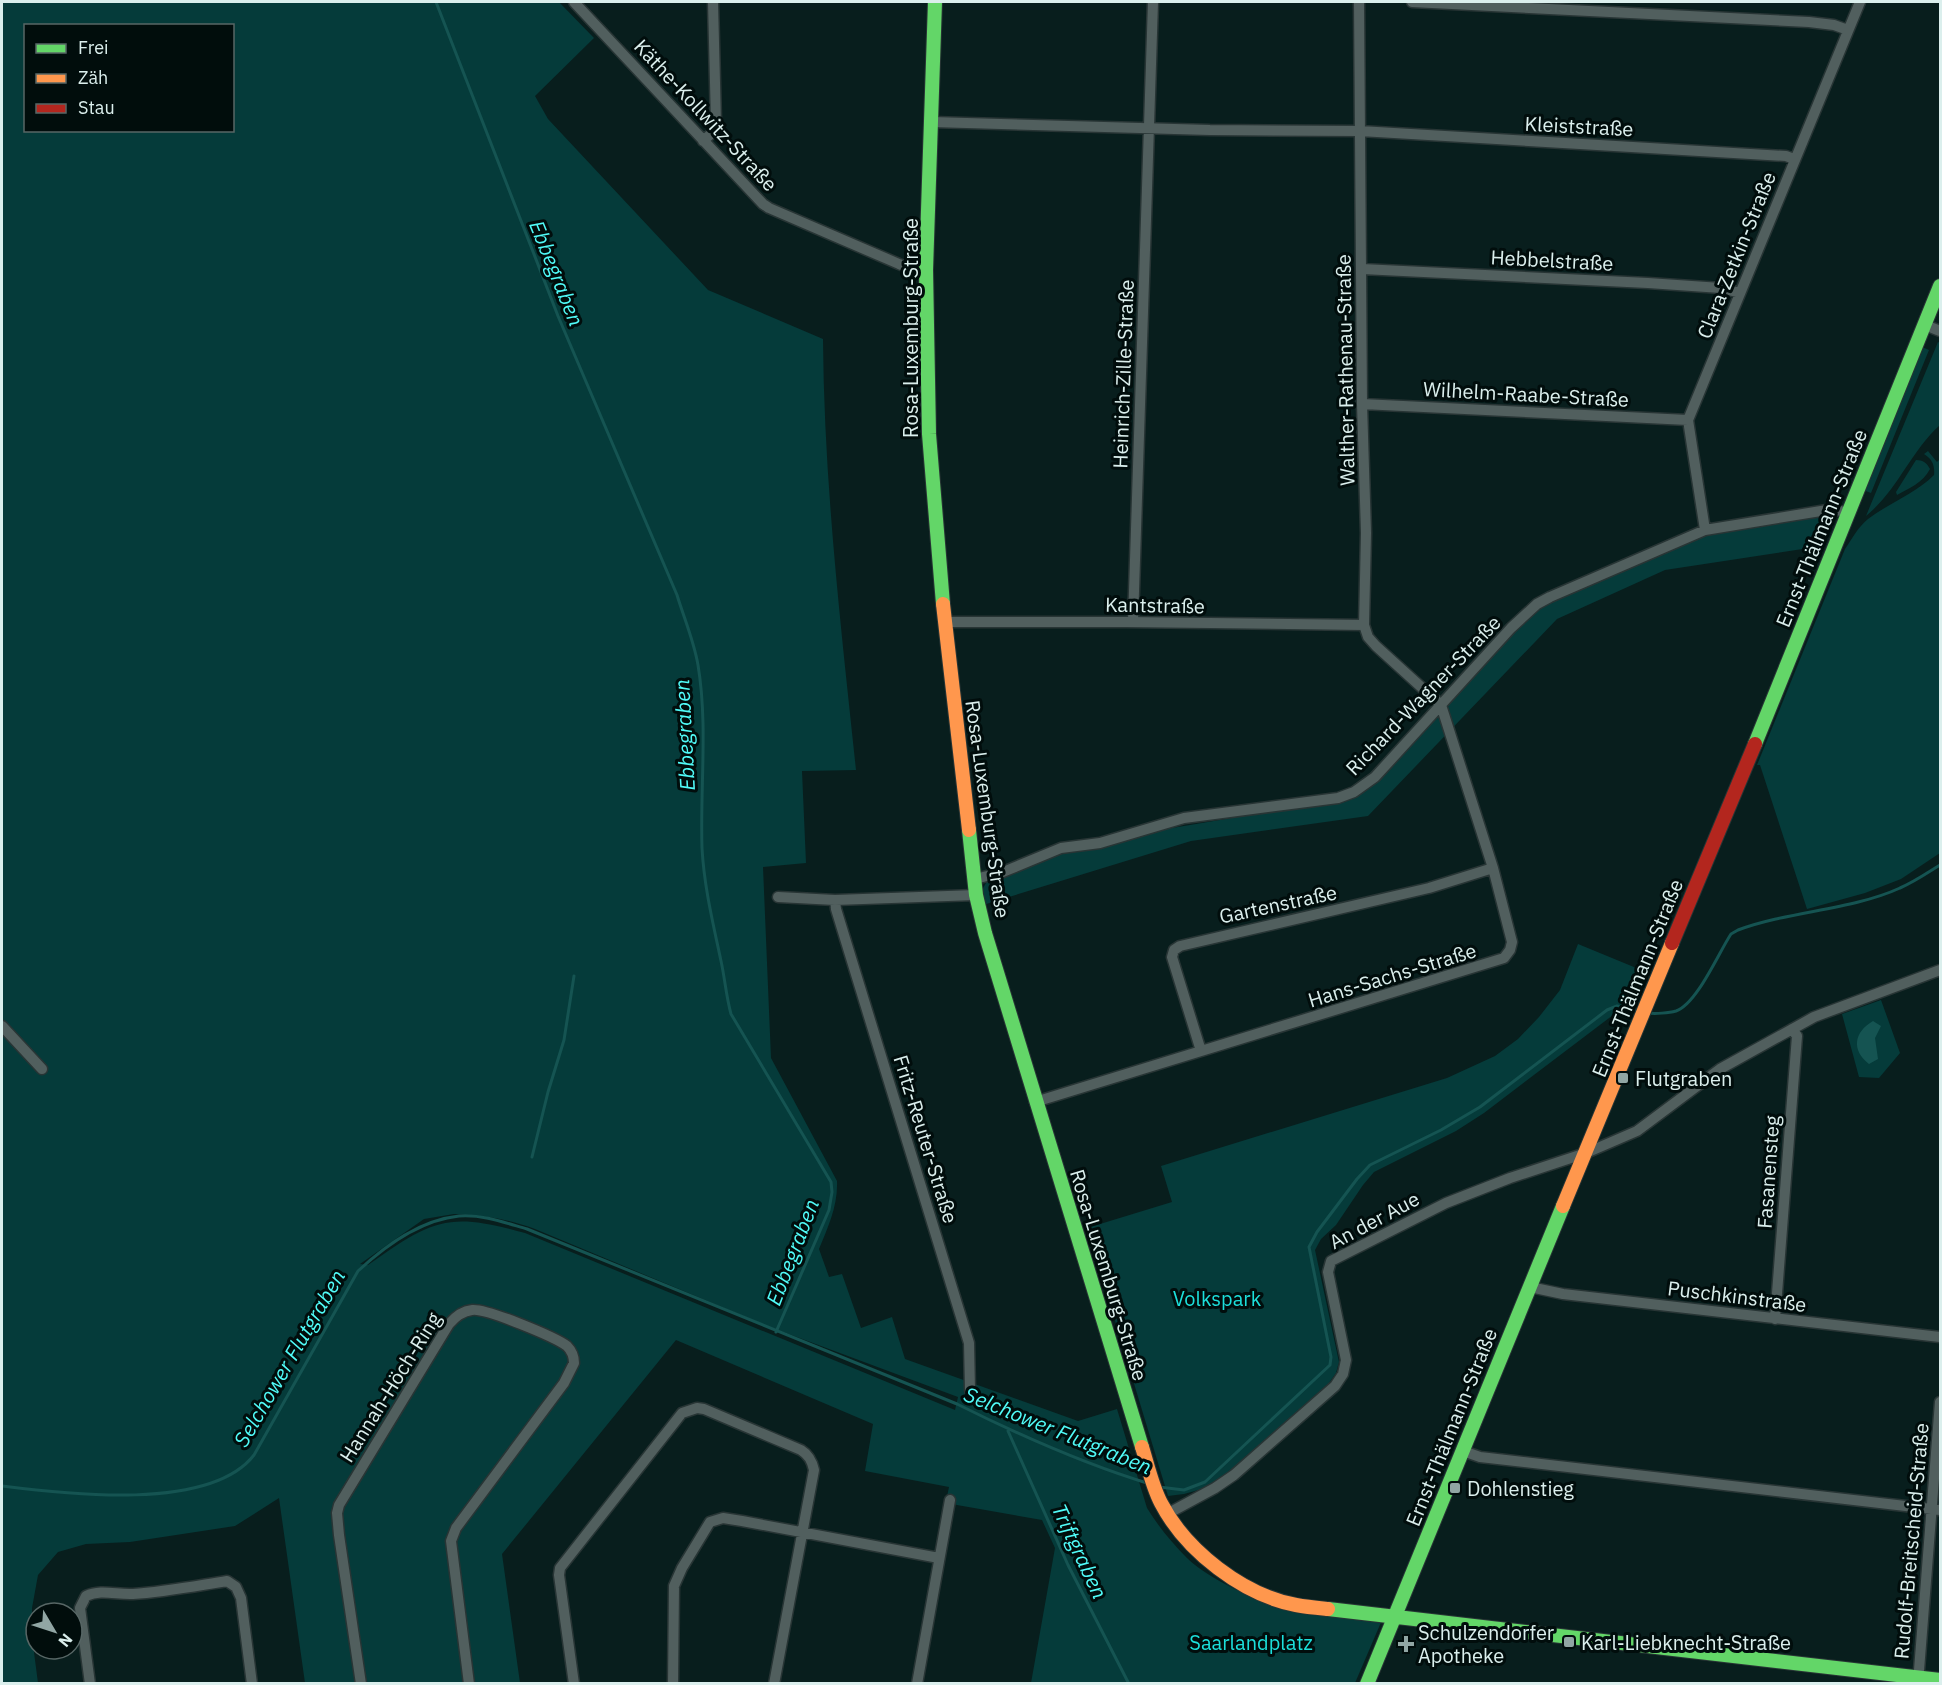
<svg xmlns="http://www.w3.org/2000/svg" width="1942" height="1685" font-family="'IBM Plex Sans',sans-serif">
	<rect width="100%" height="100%" fill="#081e1d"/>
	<path fill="#053b3a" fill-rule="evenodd" d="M 2,2 L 559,2 L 594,38 L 535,96 L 548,119 L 708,290 L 823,339 C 824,484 841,627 856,770 L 802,771 L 806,863 L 763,867 L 771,1058 L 837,1181 C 838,1206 828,1227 819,1249 L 829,1277 L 842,1274 L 861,1328 L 892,1317 L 905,1359 L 1078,1421 L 1117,1409 L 1147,1508 C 1158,1526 1172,1543 1187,1558 C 1209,1580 1264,1605 1295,1610 C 1323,1615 1353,1617 1382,1620 L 1355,1683 L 1031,1683 L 1055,1548 L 1042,1520 L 957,1505 L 946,1501 L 949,1487 L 865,1471 L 873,1424 L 676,1340 L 502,1554 L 520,1683 L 305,1683 L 279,1498 L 235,1526 L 130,1542 L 86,1544 L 58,1552 L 38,1575 L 32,1608 L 32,1637 L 38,1683 L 2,1684 ZM 26,26 L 232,26 L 232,130 L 26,130 ZM 454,1214 C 483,1215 508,1219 535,1229 L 770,1327 L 958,1397 L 955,1410 L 525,1233 C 447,1211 432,1220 368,1265 L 360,1264 L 424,1219 Z
		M 1938,342 L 1940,343 L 1940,425 C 1910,452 1898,490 1866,516 Z
		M 1922,347 L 1929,350 L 1871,493 L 1863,490 Z
		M 1928,451 L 1937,462 L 1940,459 L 1940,853 L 1901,879 L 1865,893 L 1807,909 L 1760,765 L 1757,765 L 1845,549 C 1852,539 1858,527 1868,519 C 1889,503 1915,494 1934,475 C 1935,465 1932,459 1924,454 Z
		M 1916,460 C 1923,460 1927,463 1930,469 C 1923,483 1909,488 1897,495 L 1896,492 Z
		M 1832,514 L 1836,516 L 1822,546 L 1665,570 L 1557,619 L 1368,816 L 1191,841 L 983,905 L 981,892 L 987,881 L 1050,856 L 1103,845 L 1160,830 L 1351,798 L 1522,623 L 1538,610 L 1560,596 L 1706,534 Z
		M 1578,944 L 1646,972 L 1628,1013 L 1617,1012 L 1484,1113 L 1456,1131 L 1374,1172 L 1363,1185 L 1336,1225 L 1321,1239 L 1315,1250 L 1339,1362 L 1336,1373 L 1329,1383 L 1225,1475 L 1202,1489 L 1184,1494 L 1168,1496 L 1087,1228 L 1172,1202 L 1161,1166 L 1447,1078 L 1495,1056 L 1518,1039 L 1539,1017 L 1560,990 Z
		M 1881,1000 L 1900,1053 L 1879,1078 L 1859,1077 L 1842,1014 Z"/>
	<path fill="#155452" d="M 1873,1021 L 1881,1026 L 1875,1038 L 1878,1059 L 1869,1064 C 1851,1050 1854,1032 1873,1021 Z"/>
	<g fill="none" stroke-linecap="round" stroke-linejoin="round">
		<path stroke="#155452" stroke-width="3" d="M 436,2 L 558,316 L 677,595 C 684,618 694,641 698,665 C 708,725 700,787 702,848 C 704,886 713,923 721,961 C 725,979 726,996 731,1014 L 831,1182 L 832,1192 L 829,1210 L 776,1332
			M 1648,1013 C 1655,1014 1669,1013 1676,1011 C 1697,1004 1719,952 1731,934 L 1738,930 C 1789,911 1852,910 1900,888 C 1914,882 1927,873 1940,865
			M 532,1157 L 548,1092 L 564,1040 L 574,976
			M 1008,1431 L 1068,1565 L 1129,1684
			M 2,1486 C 65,1494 210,1512 254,1455 L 358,1271 C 386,1245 420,1220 459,1216 C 482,1214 506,1223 527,1229 L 957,1404 C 1019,1435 1084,1464 1150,1484
			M 1159,1487 L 1184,1490 L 1205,1482 L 1330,1365 L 1331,1357 L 1309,1247 L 1317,1232 L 1357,1179 L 1370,1165 L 1441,1130 L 1480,1107 L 1607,1010 L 1617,1006 L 1639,1011"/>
		<g stroke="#283535" stroke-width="13">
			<path id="street" d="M 574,2 L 763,204 L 769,208 L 899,264 L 914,270 L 926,270
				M 1359,2 L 1362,404 L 1366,533 L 1364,625 L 1368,637 L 1376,646 L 1441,705
				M 1412,2 L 1809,22 L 1834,25 L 1848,30
				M 932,122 L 1210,130 L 1360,131 L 1786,156 L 1794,159
				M 703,141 L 712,133 L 716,123 L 713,2
				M 1362,269 L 1648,283 L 1721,288 L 1740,293
				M 1925,325 L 1940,331
				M 1362,404 L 1688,420
				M 1705,530 L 1688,420 L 1860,2
				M 945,622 L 1125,622 L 1364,625
				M 1133,622 L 1153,2
				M 975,879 L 1003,872 L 1061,848 L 1100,843 L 1184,818 L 1338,798 L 1354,792 L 1375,777 L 1511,628 L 1537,604 L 1550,597 L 1705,530 L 1833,509 L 1848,513
				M 778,897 L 835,900 L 976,895
				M 835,900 L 836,909 L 969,1343 L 970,1390
				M 2,1026 L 42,1069
				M 1201,1051 L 1172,957 L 1174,950 L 1180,946 L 1429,888 L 1493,868
				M 1035,1102 L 1504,958 L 1510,950 L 1512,942 L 1493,868 L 1441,705
				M 1530,1287 L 1563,1294 L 1940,1337
				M 1775,1319 L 1797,1036 L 1792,1029
				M 1463,1451 L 1480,1457 L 1940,1510
				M 1167,1514 L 1215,1488 L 1234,1475 L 1335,1386 L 1343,1374 L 1346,1360 L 1328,1272 L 1331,1261 L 1446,1203 L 1510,1178 L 1586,1153 L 1637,1131 L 1720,1069 L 1814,1017 L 1940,970
				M 1918,1683 L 1940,1402
				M 90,1684 L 80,1608 L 86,1596 C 101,1589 117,1595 133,1594 C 164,1592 195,1586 227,1581 L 236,1587 L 241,1598 L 252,1684
				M 361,1684 L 339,1535 L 337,1513 L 339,1505 L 449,1324 C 455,1317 462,1311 472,1310 C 486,1308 555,1337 567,1346 C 572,1351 574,1356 574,1363 L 564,1383 L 456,1528 L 451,1541 L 469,1684
				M 574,1684 L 559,1575 L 560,1568 L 682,1413 L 697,1408 L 704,1409 L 801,1450 C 809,1455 812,1461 814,1470 L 774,1684
				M 673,1684 L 674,1586 L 682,1568 L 710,1522 L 723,1518 L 742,1521 L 939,1558
				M 917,1684 L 950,1500"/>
		</g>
		<g stroke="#283535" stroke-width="16">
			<path id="fast" d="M 935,2 L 926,270 L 929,434 L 943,604
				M 1755,744 L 1940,286
				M 969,830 L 976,895 L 985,933 L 1142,1447
				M 1328,1609 L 1940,1680
				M 1367,1684 L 1563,1206"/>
		</g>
		<g stroke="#283535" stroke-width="16">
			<path id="slow" d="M 943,604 L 969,830
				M 1563,1206 L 1672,943
				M 1142,1447 C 1148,1466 1152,1486 1161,1503 C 1186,1551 1243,1595 1296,1605 C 1307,1607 1318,1608 1328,1609"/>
		</g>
		<g stroke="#283535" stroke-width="16">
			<path id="jam" d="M 1672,943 L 1755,744"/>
		</g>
		<use href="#street" stroke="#515f5e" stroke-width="10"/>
		<use href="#fast" stroke="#63d668" stroke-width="14"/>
		<use href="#slow" stroke="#ff974d" stroke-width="14"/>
		<use href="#jam" stroke="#b3261e" stroke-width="14"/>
	</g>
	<g fill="#91a6a4" stroke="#010d0c" stroke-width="2">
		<rect x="1617" y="1072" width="12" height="12" rx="3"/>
		<rect x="1449" y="1482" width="12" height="12" rx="3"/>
		<rect x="1563" y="1636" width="12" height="12" rx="3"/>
		<path d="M1403 1635h6v6h6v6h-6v6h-6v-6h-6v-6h6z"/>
	</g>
	<g text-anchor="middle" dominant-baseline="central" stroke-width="6" stroke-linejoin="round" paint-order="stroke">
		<g font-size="20" fill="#dbefed" stroke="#010d0c">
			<text transform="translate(706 115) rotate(47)">Käthe-Kollwitz-Straße</text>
			<text transform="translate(1579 126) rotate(3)">Kleiststraße</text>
			<text transform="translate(1736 255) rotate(-68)">Clara-Zetkin-Straße</text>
			<text transform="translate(1552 260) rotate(3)">Hebbelstraße</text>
			<text transform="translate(910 328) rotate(-90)">Rosa-Luxemburg-Straße</text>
			<text transform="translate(1345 370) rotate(-91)">Walther-Rathenau-Straße</text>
			<text transform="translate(1123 374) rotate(-88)">Heinrich-Zille-Straße</text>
			<text transform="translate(1526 394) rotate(3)">Wilhelm-Raabe-Straße</text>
			<text transform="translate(1821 528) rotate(-68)">Ernst-Thälmann-Straße</text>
			<text transform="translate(1155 605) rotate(1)">Kantstraße</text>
			<text transform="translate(1423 695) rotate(-46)">Richard-Wagner-Straße</text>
			<text transform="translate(988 809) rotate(82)">Rosa-Luxemburg-Straße</text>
			<text transform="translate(1278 904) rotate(-12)">Gartenstraße</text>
			<text transform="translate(1392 975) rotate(-17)">Hans-Sachs-Straße</text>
			<text transform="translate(1637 978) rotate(-68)">Ernst-Thälmann-Straße</text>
			<text transform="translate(926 1139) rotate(73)">Fritz-Reuter-Straße</text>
			<text transform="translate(1768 1172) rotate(-86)">Fasanensteg</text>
			<text transform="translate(1374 1220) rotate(-28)">An der Aue</text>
			<text transform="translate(1109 1275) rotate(73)">Rosa-Luxemburg-Straße</text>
			<text transform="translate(1737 1296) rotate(7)">Puschkinstraße</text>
			<text transform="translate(390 1387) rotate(-58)">Hannah-Höch-Ring</text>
			<text transform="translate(1451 1427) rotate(-68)">Ernst-Thälmann-Straße</text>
			<text transform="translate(1911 1541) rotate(-85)">Rudolf-Breitscheid-Straße</text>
		</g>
		<g font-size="20" fill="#dbefed" stroke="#010d0c" text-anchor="start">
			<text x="1635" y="1078">Flutgraben</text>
			<text x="1467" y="1488">Dohlenstieg</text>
			<text x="1418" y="1632">Schulzendorfer<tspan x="1418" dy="23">Apotheke</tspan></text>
			<text x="1581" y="1642">Karl-Liebknecht-Straße</text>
		</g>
		<g font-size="20" fill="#1cdfdb" stroke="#010d0c">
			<text x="1217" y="1298">Volkspark</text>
			<text x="1251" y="1642">Saarlandplatz</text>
		</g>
		<g font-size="21" font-style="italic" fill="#50fbf8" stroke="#010d0c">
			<text transform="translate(557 273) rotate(68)">Ebbegraben</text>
			<text transform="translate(684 735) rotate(-93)">Ebbegraben</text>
			<text transform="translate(792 1252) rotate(-69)">Ebbegraben</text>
			<text transform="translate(289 1358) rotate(-60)">Selchower Flutgraben</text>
			<text transform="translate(1058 1430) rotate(22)">Selchower Flutgraben</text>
			<text transform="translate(1080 1551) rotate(65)">Triftgraben</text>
		</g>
	</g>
	<rect width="1942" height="1685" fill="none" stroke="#dbefed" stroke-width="6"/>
	<rect x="24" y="24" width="210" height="108" fill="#010d0c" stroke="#586766" stroke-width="1.5"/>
	<rect x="36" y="44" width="30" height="9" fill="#63d668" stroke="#586766" stroke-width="1.5"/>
	<text x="78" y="54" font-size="18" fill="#dbefed">Frei</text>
	<rect x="36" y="74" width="30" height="9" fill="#ff974d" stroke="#586766" stroke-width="1.5"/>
	<text x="78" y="84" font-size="18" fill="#dbefed">Zäh</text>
	<rect x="36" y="104" width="30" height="9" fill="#b3261e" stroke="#586766" stroke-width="1.5"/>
	<text x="78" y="114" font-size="18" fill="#dbefed">Stau</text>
	<g transform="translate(54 1631) rotate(129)"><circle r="28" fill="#010d0c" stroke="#586766" stroke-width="1.5"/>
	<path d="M0-4.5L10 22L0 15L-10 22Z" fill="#91a6a4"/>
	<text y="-9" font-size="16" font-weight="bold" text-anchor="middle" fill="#dbefed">N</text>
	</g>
</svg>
